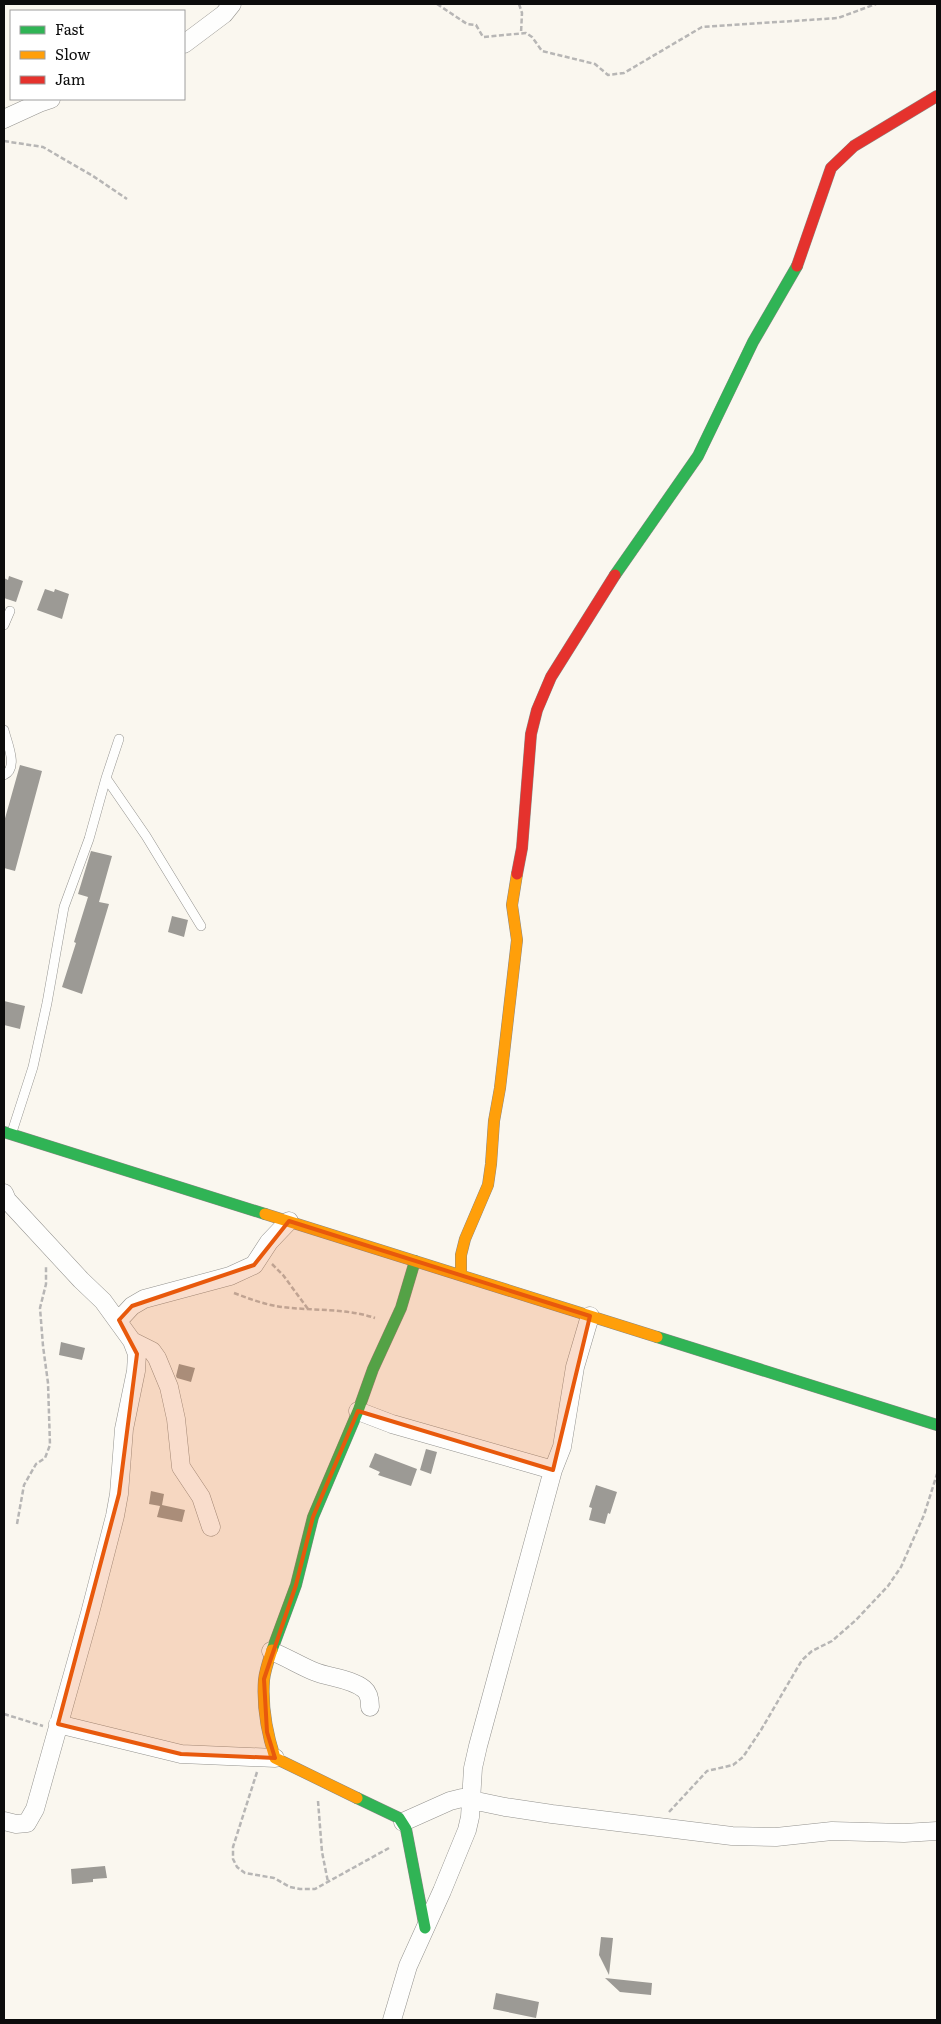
<svg xmlns="http://www.w3.org/2000/svg" width="941" height="2024" font-family="Literata,serif">
	<rect width="100%" height="100%" fill="#faf7ef"/>
	<path fill="#9c9a95" d="M 9,576 L 23,581 L 16,602 L 4,598 L 4,578 L 8,580 Z
		M 45,589 L 54,592 L 55,589 L 69,594 L 62,619 L 37,610 Z
		M 20,765 L 42,771 L 15,871 L 4,868 L 4,822 Z
		M 91,851 L 112,856 L 99,902 L 109,904 L 82,994 L 62,987 L 76,943 L 74,942 L 88,897 L 78,894 Z
		M 172,916 L 188,920 L 184,937 L 168,932 Z
		M 4,1001 L 25,1006 L 20,1029 L 4,1025 Z
		M 61,1342 L 85,1348 L 82,1360 L 59,1355 Z
		M 179,1364 L 195,1368 L 191,1382 L 177,1378 L 176,1376 Z
		M 426,1449 L 437,1452 L 431,1474 L 420,1470 Z
		M 375,1453 L 417,1469 L 411,1486 L 378,1475 L 380,1472 L 369,1467 Z
		M 596,1485 L 617,1492 L 610,1514 L 608,1513 L 605,1524 L 589,1520 L 592,1508 L 589,1507 Z
		M 151,1491 L 164,1494 L 162,1505 L 185,1510 L 182,1522 L 157,1517 L 160,1506 L 149,1504 Z
		M 105,1866 L 107,1878 L 93,1879 L 93,1882 L 72,1884 L 71,1869 Z
		M 601,1937 L 613,1938 L 609,1975 L 599,1955 Z
		M 605,1978 L 652,1983 L 651,1995 L 620,1992 Z
		M 496,1993 L 539,2002 L 536,2018 L 493,2009 Z"/>
	<g fill="none" stroke-linecap="round" stroke-linejoin="round">
		<g stroke="#93928e" stroke-width="10">
			<path id="lane" d="M 4,625 L 10,611
				M 4,730 C 7,743 19,768 4,775
				M 106,778 L 146,836 L 201,926
				M 12,1132 L 33,1067 L 47,1003 L 64,907 L 89,839 L 106,778 L 119,739"/>
		</g>
		<g stroke="#93928e" stroke-width="19">
			<path id="street" d="M 184,44 L 224,14 L 232,4
				M 4,119 L 39,103 L 51,99
				M 4,1193 L 7,1200 L 81,1280 L 103,1301 L 132,1341 L 137,1354 L 136,1371 L 124,1429 L 119,1494 L 115,1516 L 90,1613 L 35,1809 L 27,1823 L 16,1824 L 4,1821
				M 119,1320 L 132,1306 L 144,1299 L 230,1276 L 254,1265 L 269,1242 L 289,1221
				M 132,1341 L 152,1351 L 157,1358 L 169,1387 L 176,1419 L 181,1467 L 201,1497 L 211,1527
				M 358,1411 L 392,1424 L 553,1470
				M 271,1651 C 286,1657 299,1665 313,1671 C 329,1678 350,1678 364,1689 C 369,1693 370,1701 370,1707
				M 58,1724 L 181,1754 L 275,1758
				M 403,1822 L 450,1801 L 462,1798 L 505,1807 L 552,1814 L 732,1836 L 776,1837 L 832,1831 L 904,1833 L 937,1831
				M 392,2020 L 408,1966 L 442,1891 L 467,1830 L 470,1817 L 473,1768 L 478,1746 L 553,1470 L 562,1447 L 575,1367 L 590,1316"/>
		</g>
		<g stroke="#8a8885" stroke-width="12">
			<path id="fast" d="M 615,575 L 698,456 L 753,342 L 797,266
				M 4,1132 L 265,1214
				M 657,1337 L 937,1425
				M 272,1650 L 296,1585 L 313,1517 L 358,1411 L 373,1369 L 401,1308 L 415,1261
				M 357,1798 L 399,1818 L 406,1829 L 425,1928"/>
		</g>
		<g stroke="#8a8885" stroke-width="12">
			<path id="slow" d="M 265,1214 L 657,1337
				M 461,1275 L 461,1255 L 465,1239 L 488,1185 L 491,1164 L 494,1121 L 500,1088 L 517,940 L 512,905 L 517,874
				M 272,1650 C 269,1659 265,1670 264,1680 C 262,1707 267,1733 275,1758 L 357,1798"/>
		</g>
		<g stroke="#8a8885" stroke-width="12">
			<path id="jam" d="M 797,266 L 831,168 L 854,146 L 937,96
				M 517,874 L 522,848 L 531,734 L 537,710 L 551,677 L 615,575"/>
		</g>
		<path stroke="#b7b6b5" stroke-width="2.5" stroke-dasharray="5 2.5" stroke-linecap="butt" d="M 437,4 L 467,24 L 476,25 L 483,37 L 526,33 L 532,37 L 542,51 L 595,64 L 608,75 L 624,73 L 702,27 L 838,18 L 876,4
			M 519,4 L 522,13 L 521,33
			M 4,141 L 43,147 L 93,176 L 127,199
			M 272,1264 L 283,1275 L 308,1309
			M 234,1293 C 250,1299 266,1305 282,1307 C 313,1311 346,1308 375,1318
			M 17,1524 L 24,1485 L 36,1464 L 45,1458 L 50,1445 L 48,1383 L 43,1346 L 40,1308 L 46,1284 L 46,1267
			M 4,1714 L 43,1726
			M 257,1772 L 233,1847 L 233,1859 L 237,1867 L 245,1873 L 274,1878 L 290,1887 L 300,1889 L 315,1889 L 389,1848
			M 318,1801 L 322,1852 L 328,1882
			M 669,1812 L 707,1771 L 733,1765 L 743,1757 L 761,1730 L 802,1660 L 812,1651 L 832,1641 L 856,1620 L 888,1586 L 901,1567 L 924,1515 L 937,1474"/>
		<use href="#lane" stroke="#fefefd" stroke-width="9"/>
		<use href="#street" stroke="#fefefd" stroke-width="18"/>
		<use href="#fast" stroke="#30b455" stroke-width="11"/>
		<use href="#slow" stroke="#ff9f0a" stroke-width="11"/>
		<use href="#jam" stroke="#e5322d" stroke-width="11"/>
	</g>
	<path fill="#e8590c" fill-opacity="0.2" stroke="#e8590c" stroke-width="4" stroke-linejoin="round" d="M 289,1221 L 590,1316 L 553,1470 L 358,1411 L 313,1517 L 296,1585 L 264,1679 L 267,1732 L 275,1758 L 181,1754 L 58,1724 L 119,1494 L 137,1354 L 119,1320 L 132,1306 L 254,1265 Z"/>
	<rect width="941" height="2024" fill="none" stroke="#0c0c0c" stroke-width="10"/>
	<rect x="10" y="10" width="175" height="90" fill="#ffffff" stroke="#9e9e9e"/>
	<rect x="20" y="26" width="25" height="8" fill="#30b455" stroke="#9e9e9e"/>
	<text x="55" y="35" font-size="15" fill="#0c0c0c">Fast</text>
	<rect x="20" y="51" width="25" height="8" fill="#ff9f0a" stroke="#9e9e9e"/>
	<text x="55" y="60" font-size="15" fill="#0c0c0c">Slow</text>
	<rect x="20" y="76" width="25" height="8" fill="#e5322d" stroke="#9e9e9e"/>
	<text x="55" y="85" font-size="15" fill="#0c0c0c">Jam</text>
</svg>
